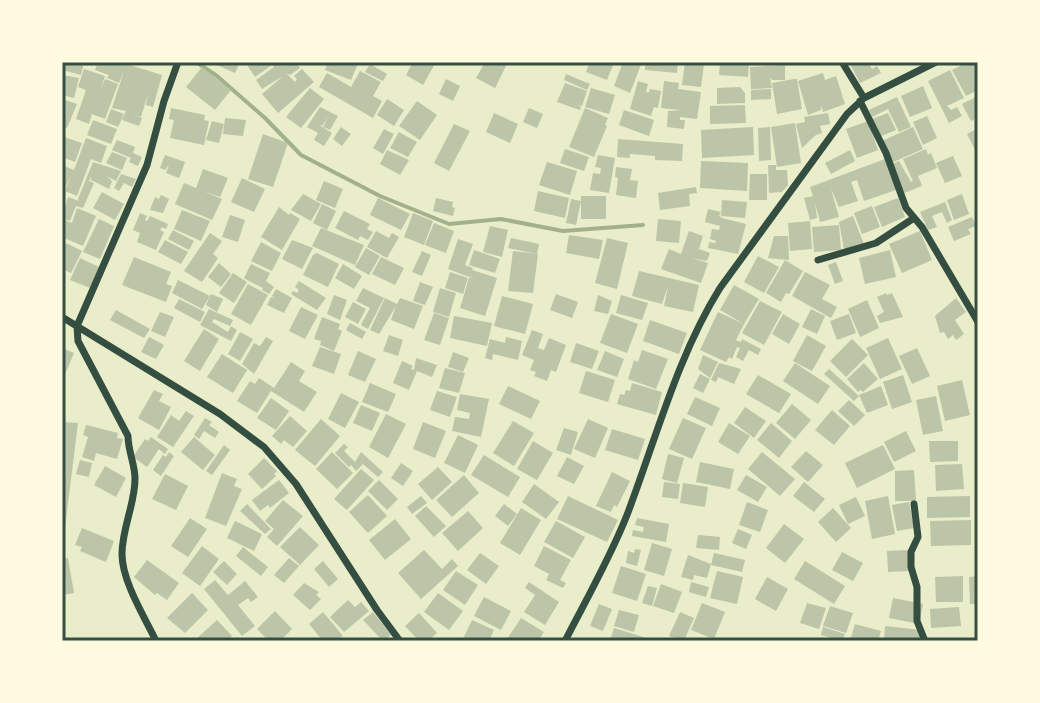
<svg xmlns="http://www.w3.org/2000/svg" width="1040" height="703" font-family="'Fira Sans Condensed',sans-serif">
	<rect width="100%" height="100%" fill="#e9edc9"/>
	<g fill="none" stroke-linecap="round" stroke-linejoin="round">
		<path stroke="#a3b18a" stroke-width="4" d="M 196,62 L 217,76 L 265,118 L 301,155 L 380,196 L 449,224 L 501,219 L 563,231 L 643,225"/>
	</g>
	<path fill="#bcc5a7" d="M 62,62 L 84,62 L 81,75 L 62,70 Z
		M 98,62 L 113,62 L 117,66 L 118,63 L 126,66 L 126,64 L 162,75 L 153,107 L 146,105 L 148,94 L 141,117 L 130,113 L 142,118 L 139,126 L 122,120 L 126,111 L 112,108 L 124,71 L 119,83 L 107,78 L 109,75 L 95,70 Z
		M 210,62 L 240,62 L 235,73 Z
		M 245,62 L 295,62 L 300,68 L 290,75 L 286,73 L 295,82 L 297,79 L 294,76 L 302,69 L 314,82 L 278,113 L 262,94 L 283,76 L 262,89 L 256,80 L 274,67 L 272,65 L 255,77 Z
		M 328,62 L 353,62 L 358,64 L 351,80 L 325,70 Z
		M 413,62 L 436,62 L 423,85 L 406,75 Z
		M 485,62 L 508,62 L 495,88 L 476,78 Z
		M 590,62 L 614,63 L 607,80 L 586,72 Z
		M 623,62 L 642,62 L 630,93 L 614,86 Z
		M 645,62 L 678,62 L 677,73 L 645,70 Z
		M 685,62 L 704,64 L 701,87 L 682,85 Z
		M 720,62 L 749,62 L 748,77 L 719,75 Z
		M 849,62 L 868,62 L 872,69 L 877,66 L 881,73 L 860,83 Z
		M 968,62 L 978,62 L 978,90 L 966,96 L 952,70 Z
		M 370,64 L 387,74 L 383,81 L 365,72 Z
		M 785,65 L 785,80 L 772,80 L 770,78 L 772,88 L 751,89 L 750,67 Z
		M 202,67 L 231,90 L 215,110 L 186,87 Z
		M 84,69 L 105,76 L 100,91 L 105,79 L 118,84 L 105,119 L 92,114 L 89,124 L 76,119 L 86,90 L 78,87 Z
		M 950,70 L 964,98 L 947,106 L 951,110 L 957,107 L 962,116 L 949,123 L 928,81 Z
		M 360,71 L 381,82 L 373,96 L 382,101 L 373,118 L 319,87 L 327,73 L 351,87 Z
		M 823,73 L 825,80 L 836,76 L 845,104 L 823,112 L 821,105 L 821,110 L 808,115 L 798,81 Z
		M 566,74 L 590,84 L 587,90 L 564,80 Z
		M 62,75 L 79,78 L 74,98 L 62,95 Z
		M 446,79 L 460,86 L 453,101 L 439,94 Z
		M 794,79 L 797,79 L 802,109 L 777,114 L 772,83 Z
		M 638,81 L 648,84 L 646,92 L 649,92 L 645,106 L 650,89 L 661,91 L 658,108 L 654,107 L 651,116 L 630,109 Z
		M 664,81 L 679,83 L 678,89 L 701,92 L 697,119 L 680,117 L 680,120 L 685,120 L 684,129 L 667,127 L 668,111 L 681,110 L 661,108 Z
		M 565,83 L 587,91 L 582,106 L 577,105 L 581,107 L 580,110 L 557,102 Z
		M 923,86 L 932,108 L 910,117 L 901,96 Z
		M 740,87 L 745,93 L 745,103 L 717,104 L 717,88 Z
		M 310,88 L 324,99 L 301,128 L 286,117 Z
		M 591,88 L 615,95 L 609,114 L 585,107 Z
		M 771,89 L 771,99 L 751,100 L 751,90 Z
		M 978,96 L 978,117 L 971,121 L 962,104 Z
		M 897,97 L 911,127 L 899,132 L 888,109 L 872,117 L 869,110 Z
		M 63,99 L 77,104 L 67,128 L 62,126 Z
		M 387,99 L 404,110 L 394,126 L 377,115 Z
		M 417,101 L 437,115 L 420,140 L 399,126 Z
		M 745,105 L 746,123 L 710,124 L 710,106 Z
		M 320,107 L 338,116 L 330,130 L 323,127 L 328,117 L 322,126 L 319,125 L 332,133 L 324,146 L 314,140 L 318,133 L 307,127 Z
		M 171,108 L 205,115 L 204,120 L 209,121 L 204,145 L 170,138 L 174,120 L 169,119 Z
		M 529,108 L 543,114 L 537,128 L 523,122 Z
		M 585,108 L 608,118 L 605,125 L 607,126 L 594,157 L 569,147 Z
		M 111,109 L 124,114 L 118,127 L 106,122 Z
		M 624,110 L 654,120 L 649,136 L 619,125 Z
		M 494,113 L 518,124 L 510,143 L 486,132 Z
		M 828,113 L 830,124 L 820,126 L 822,133 L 816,135 L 802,148 L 796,124 L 805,122 L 804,117 Z
		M 888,113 L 896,130 L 879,137 L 872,119 Z
		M 927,116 L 937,138 L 923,145 L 913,122 Z
		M 225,118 L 246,120 L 243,136 L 223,134 Z
		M 93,120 L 117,129 L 111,144 L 87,135 Z
		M 212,121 L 224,124 L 219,143 L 206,140 Z
		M 868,121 L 878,150 L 857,158 L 846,129 Z
		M 795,123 L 801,163 L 777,167 L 771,127 Z
		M 454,124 L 470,131 L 449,171 L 434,163 Z
		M 341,127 L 351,134 L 342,146 L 333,139 Z
		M 753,127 L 754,155 L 702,158 L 701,130 Z
		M 770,127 L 771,160 L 759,161 L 758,128 Z
		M 913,127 L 923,149 L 891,163 L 882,141 Z
		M 978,128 L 978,156 L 967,134 Z
		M 384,129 L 394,134 L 383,154 L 373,148 Z
		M 399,132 L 417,142 L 408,157 L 390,148 Z
		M 263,134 L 288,143 L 273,187 L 248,179 Z
		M 64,137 L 82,143 L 75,162 L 62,157 Z
		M 86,138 L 107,146 L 101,163 L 91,159 L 77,196 L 65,191 L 71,175 L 62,195 L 62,165 L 74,170 Z
		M 618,139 L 683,144 L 682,161 L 655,160 L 655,156 L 630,154 L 630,158 L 617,157 Z
		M 117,140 L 135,147 L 133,153 L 142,157 L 138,166 L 129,162 L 131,158 L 112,150 Z
		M 565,149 L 589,157 L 584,171 L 560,163 Z
		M 926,149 L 928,155 L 931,153 L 937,168 L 918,176 L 922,186 L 904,193 L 892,164 L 899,161 L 911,182 L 913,181 L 903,159 Z
		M 387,150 L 409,160 L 400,175 L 380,164 Z
		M 850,150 L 855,161 L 831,174 L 825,163 Z
		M 112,152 L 127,158 L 122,170 L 106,163 Z
		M 165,155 L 185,162 L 179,178 L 166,173 L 169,165 L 165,170 L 160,168 Z
		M 598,155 L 615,158 L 609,193 L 590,190 L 593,173 L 600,174 L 601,168 L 595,167 Z
		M 953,156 L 962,176 L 945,183 L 936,163 Z
		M 885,159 L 896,190 L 864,201 L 857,180 L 851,182 L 858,201 L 839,207 L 831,189 L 839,217 L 820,222 L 815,203 L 817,218 L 810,220 L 804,198 L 813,196 L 810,187 Z
		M 701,161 L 748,163 L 747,191 L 700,188 Z
		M 93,162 L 121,171 L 116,181 L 106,176 L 112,181 L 109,189 L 91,180 L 91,176 L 89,181 L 94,183 L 83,208 L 76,206 L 70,221 L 62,218 L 68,197 L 79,201 L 78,199 Z
		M 547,162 L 577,171 L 570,195 L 539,185 Z
		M 768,165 L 776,165 L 776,170 L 787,170 L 788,185 L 782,192 L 769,193 Z
		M 616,167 L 632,169 L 630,180 L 638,181 L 636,198 L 616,195 L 618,178 L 615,177 Z
		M 203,169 L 228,178 L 220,197 L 203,191 L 222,199 L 212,220 L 175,204 L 184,183 L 196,188 Z
		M 121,174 L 136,179 L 132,187 L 124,183 L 119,191 L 114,188 Z
		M 750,174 L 767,174 L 767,200 L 749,200 Z
		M 242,178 L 265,189 L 254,212 L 231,202 Z
		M 324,181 L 343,189 L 335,208 L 316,200 Z
		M 696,187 L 697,193 L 689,194 L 690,206 L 660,210 L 658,193 Z
		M 538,191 L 569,198 L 565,218 L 534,211 Z
		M 102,192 L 124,204 L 115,220 L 93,208 Z
		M 303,194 L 321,204 L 311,221 L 291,210 Z
		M 962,194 L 969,214 L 954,220 L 947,200 Z
		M 161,195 L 169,199 L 163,213 L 150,210 L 155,197 L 159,199 Z
		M 581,196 L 606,196 L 606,219 L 581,219 Z
		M 378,198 L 410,214 L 401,230 L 370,215 Z
		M 436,198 L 453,202 L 452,207 L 455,208 L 453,216 L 433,211 Z
		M 898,198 L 905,217 L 882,227 L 874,207 Z
		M 571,199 L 581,201 L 576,225 L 566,223 Z
		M 722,200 L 747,202 L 745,218 L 721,216 Z
		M 945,202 L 952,220 L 947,223 L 942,212 L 932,216 L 937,227 L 928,230 L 920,212 Z
		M 322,204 L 336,211 L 327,230 L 313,223 Z
		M 872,206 L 880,227 L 862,234 L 854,213 Z
		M 279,207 L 289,215 L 290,213 L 300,219 L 282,250 L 261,237 Z
		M 77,208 L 96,216 L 83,246 L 64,238 L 62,243 L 62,219 L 72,223 Z
		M 708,209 L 721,212 L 719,216 L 722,218 L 746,224 L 738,254 L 708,248 L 709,242 L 715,243 L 716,241 L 710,239 L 712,229 L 719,230 L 720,226 L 705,222 Z
		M 182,210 L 210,221 L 201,241 L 174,229 Z
		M 344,211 L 370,224 L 367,229 L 373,232 L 368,240 L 360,236 L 358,240 L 335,228 Z
		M 140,213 L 147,216 L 145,220 L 147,221 L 150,216 L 168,224 L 166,229 L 162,227 L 160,230 L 164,232 L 156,250 L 137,242 L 140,233 L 133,230 Z
		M 413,213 L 433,221 L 424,245 L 404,237 Z
		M 230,215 L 245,220 L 238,242 L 222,237 Z
		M 853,216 L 864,244 L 844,249 L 839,222 Z
		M 972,217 L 976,226 L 968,229 L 971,234 L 954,241 L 948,227 Z
		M 99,219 L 114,226 L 100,259 L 83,252 Z
		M 658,219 L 681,221 L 679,243 L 656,241 Z
		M 810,221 L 812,249 L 790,251 L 788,223 Z
		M 434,223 L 454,231 L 446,253 L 425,245 Z
		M 839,225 L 841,250 L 814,252 L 812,227 Z
		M 490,226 L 508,230 L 502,257 L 483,252 Z
		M 321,228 L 364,245 L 355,265 L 312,246 Z
		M 173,230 L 194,241 L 189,250 L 168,239 Z
		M 376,231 L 389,238 L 392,233 L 399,237 L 387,258 L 367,247 Z
		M 689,231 L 703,236 L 699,249 L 710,253 L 707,261 L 692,258 L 708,263 L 701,283 L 661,269 L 669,249 L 681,254 Z
		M 920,231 L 932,260 L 902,273 L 889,244 Z
		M 210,233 L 222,241 L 213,254 L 218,258 L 202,282 L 184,271 Z
		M 569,235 L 603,240 L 599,259 L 566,253 Z
		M 774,236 L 788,236 L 789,260 L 768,258 Z
		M 511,238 L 539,244 L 537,254 L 508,248 Z
		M 607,238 L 628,243 L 617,289 L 595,283 Z
		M 458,239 L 473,244 L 465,265 L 473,268 L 472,270 L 497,278 L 485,316 L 460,308 L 469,278 L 472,278 L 448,269 Z
		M 165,240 L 188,252 L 181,264 L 158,252 Z
		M 292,240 L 313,248 L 302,269 L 282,259 Z
		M 261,242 L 281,253 L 272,271 L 251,261 Z
		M 66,243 L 82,251 L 71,273 L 62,269 L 62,251 Z
		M 366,248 L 380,256 L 369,275 L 355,267 Z
		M 474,250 L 500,259 L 495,273 L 469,265 Z
		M 890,250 L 896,277 L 865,284 L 859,258 Z
		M 422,251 L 431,255 L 422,276 L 412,272 Z
		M 513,251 L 538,254 L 533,293 L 508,291 Z
		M 317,253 L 339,264 L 328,287 L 303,275 L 313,255 Z
		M 758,256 L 779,267 L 764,293 L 744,282 Z
		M 134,257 L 171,272 L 166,284 L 172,286 L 166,302 L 122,285 Z
		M 381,257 L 404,268 L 395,285 L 372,274 Z
		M 80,258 L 99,267 L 90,288 L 70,280 Z
		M 785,260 L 803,271 L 789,294 L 786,293 L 781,302 L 766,293 Z
		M 836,262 L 843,281 L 835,284 L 828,265 Z
		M 219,263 L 231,274 L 221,287 L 208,277 Z
		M 251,264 L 270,273 L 266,281 L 274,287 L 269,294 L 262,290 L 263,288 L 249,281 L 252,277 L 249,281 L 244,278 Z
		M 343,264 L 362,276 L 354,289 L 335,278 Z
		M 639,271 L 699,285 L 693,312 L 664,306 L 668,286 L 662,304 L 632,296 Z
		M 450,272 L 468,278 L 463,294 L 445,288 Z
		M 805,272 L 830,285 L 822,299 L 837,307 L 831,318 L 792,296 Z
		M 233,273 L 247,282 L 234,303 L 219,293 Z
		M 178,280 L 210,296 L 202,309 L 172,293 Z
		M 299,281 L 326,298 L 317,310 L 291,294 L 293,291 L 297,293 L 299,290 L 295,287 Z
		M 420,282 L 433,287 L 425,305 L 413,301 Z
		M 248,284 L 268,295 L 251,325 L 231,314 Z
		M 734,285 L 759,299 L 744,324 L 720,310 Z
		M 363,288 L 384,298 L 368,329 L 361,325 L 370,308 L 356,301 Z
		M 440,288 L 456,293 L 449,317 L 433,312 Z
		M 276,289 L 292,298 L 284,313 L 267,305 L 271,297 L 275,298 L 272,296 Z
		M 886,293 L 887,295 L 892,293 L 903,317 L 880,323 L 877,316 L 884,312 L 877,297 Z
		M 211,294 L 223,299 L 217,312 L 206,305 Z
		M 556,294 L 578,302 L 572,318 L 550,310 Z
		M 334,295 L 347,300 L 340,320 L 327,314 Z
		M 598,295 L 612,301 L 608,314 L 594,311 Z
		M 621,295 L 648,303 L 642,320 L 616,313 Z
		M 502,296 L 533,304 L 525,334 L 494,326 Z
		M 385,298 L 397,304 L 400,298 L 423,306 L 414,329 L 391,320 L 396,306 L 379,334 L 370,330 Z
		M 956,298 L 966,312 L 955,320 L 964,334 L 956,340 L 953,335 L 948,339 L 944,332 L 940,333 L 935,316 Z
		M 179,299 L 205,312 L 200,322 L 174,308 Z
		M 867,300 L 879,328 L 860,337 L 848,309 Z
		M 760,301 L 782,312 L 764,345 L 742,333 Z
		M 353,302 L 366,309 L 358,324 L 345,317 Z
		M 301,307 L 318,315 L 305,339 L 289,331 Z
		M 209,309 L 233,320 L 230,326 L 214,319 L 212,322 L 228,332 L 231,326 L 237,330 L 231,341 L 200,325 Z
		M 811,309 L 825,316 L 817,334 L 802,327 Z
		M 116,310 L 150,329 L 144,338 L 110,320 Z
		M 160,312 L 174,317 L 165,337 L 151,331 Z
		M 718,312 L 744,324 L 736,340 L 741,342 L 742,339 L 761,349 L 758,355 L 749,350 L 743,361 L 736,357 L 740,348 L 737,347 L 732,359 L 729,357 L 726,362 L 700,350 Z
		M 434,313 L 449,318 L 440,345 L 424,340 Z
		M 611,314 L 638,324 L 627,353 L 600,343 Z
		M 783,314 L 800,324 L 789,344 L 772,334 Z
		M 849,314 L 856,333 L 837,340 L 830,321 Z
		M 454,316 L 492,323 L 487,346 L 450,338 Z
		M 322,317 L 340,324 L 338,329 L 342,331 L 334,351 L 320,345 L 321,341 L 314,339 Z
		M 650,320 L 687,333 L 679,354 L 643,341 Z
		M 350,323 L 366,332 L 362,339 L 346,330 Z
		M 204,329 L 219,339 L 200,371 L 184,361 Z
		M 532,330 L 543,334 L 538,348 L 544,350 L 549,338 L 566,345 L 556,372 L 551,370 L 547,381 L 534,376 L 536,372 L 530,370 L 534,360 L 522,355 Z
		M 240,332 L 253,339 L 240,361 L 228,354 Z
		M 389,335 L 403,340 L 398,356 L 383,351 Z
		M 807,335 L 826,346 L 812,371 L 793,361 Z
		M 149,337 L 164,345 L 156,359 L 141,352 Z
		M 266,337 L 273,341 L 254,374 L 242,364 L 254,343 L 260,346 Z
		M 506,337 L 522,341 L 518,360 L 493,354 L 492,360 L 485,358 L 490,339 L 505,343 Z
		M 888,338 L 902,369 L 880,379 L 866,348 Z
		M 852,339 L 868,355 L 846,377 L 830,361 Z
		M 576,343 L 599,351 L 592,369 L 570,362 Z
		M 320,347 L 341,354 L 334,374 L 312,366 Z
		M 62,348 L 74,353 L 62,382 Z
		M 917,348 L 930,376 L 912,384 L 899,356 Z
		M 642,350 L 668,359 L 656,389 L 628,379 L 634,360 L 638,362 Z
		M 358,351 L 376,359 L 365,382 L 348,375 Z
		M 605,351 L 624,359 L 617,377 L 597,370 Z
		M 453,352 L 469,358 L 463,372 L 448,367 Z
		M 222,354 L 247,370 L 233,393 L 207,377 Z
		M 703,355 L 718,362 L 710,378 L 698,369 Z
		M 416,358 L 437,365 L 432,377 L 417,371 L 409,390 L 393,383 L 402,361 L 413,366 L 411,369 L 414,370 Z
		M 291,362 L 305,371 L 299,381 L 317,392 L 304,412 L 271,391 L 257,413 L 237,401 L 250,381 L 255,384 L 259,378 L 274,388 Z
		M 719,363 L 741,369 L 734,384 L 718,377 L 716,382 L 711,380 Z
		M 795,363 L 830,386 L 818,404 L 783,381 Z
		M 864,363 L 878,379 L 863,392 L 861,390 L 858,392 L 847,379 Z
		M 445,368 L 465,373 L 459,393 L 439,388 Z
		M 829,369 L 859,396 L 854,401 L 824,374 Z
		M 586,371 L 615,380 L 608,402 L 579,393 Z
		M 700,374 L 710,379 L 703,393 L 693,388 Z
		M 758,375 L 791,394 L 779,413 L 746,394 Z
		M 903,375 L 912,402 L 892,409 L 883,382 Z
		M 962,380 L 970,415 L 945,421 L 937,386 Z
		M 370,383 L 396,394 L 388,412 L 362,402 Z
		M 632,383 L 662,392 L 656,415 L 617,404 L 620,394 L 624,395 L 626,390 L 630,391 Z
		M 508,386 L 540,401 L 531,419 L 499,404 Z
		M 881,386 L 888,405 L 867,413 L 859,395 Z
		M 154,390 L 163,394 L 159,401 L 171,407 L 159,430 L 138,418 Z
		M 437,391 L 457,397 L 450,417 L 430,410 Z
		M 341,393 L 359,402 L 345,428 L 328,419 Z
		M 460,394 L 489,399 L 481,437 L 452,431 L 455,417 L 469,419 L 470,413 L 457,410 Z
		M 936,396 L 943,431 L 923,435 L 916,400 Z
		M 695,397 L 720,408 L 712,426 L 687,414 Z
		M 271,398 L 289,411 L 276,430 L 257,418 Z
		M 849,400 L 865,415 L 854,426 L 838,411 Z
		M 792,404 L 811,420 L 795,439 L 776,423 Z
		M 361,405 L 380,413 L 372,431 L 353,423 Z
		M 745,407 L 766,421 L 754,438 L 734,423 Z
		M 832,410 L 850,426 L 834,445 L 815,430 Z
		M 186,411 L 194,416 L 173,447 L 157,437 L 171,415 L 179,421 Z
		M 386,414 L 406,424 L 388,458 L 369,447 Z
		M 290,416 L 307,431 L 293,447 L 284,440 L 281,444 L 272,436 Z
		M 205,418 L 212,422 L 209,425 L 219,432 L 215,438 L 204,431 L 199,439 L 194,435 Z
		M 683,418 L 706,428 L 692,459 L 669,449 Z
		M 321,419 L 340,436 L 315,466 L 295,450 Z
		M 588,419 L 608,428 L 595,458 L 574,449 Z
		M 513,421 L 534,433 L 514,466 L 493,453 Z
		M 62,422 L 78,423 L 64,536 L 62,536 Z
		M 423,422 L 446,431 L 435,458 L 413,449 Z
		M 729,423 L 750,436 L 738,454 L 718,442 Z
		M 771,423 L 792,441 L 779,458 L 757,440 Z
		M 86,425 L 118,433 L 117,438 L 123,439 L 117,459 L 96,453 L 94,461 L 82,457 L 88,437 L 83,435 Z
		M 564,428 L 578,432 L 571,455 L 556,450 Z
		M 612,429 L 645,439 L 638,460 L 605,450 Z
		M 906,431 L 916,451 L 894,462 L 884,442 Z
		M 458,435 L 478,445 L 465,473 L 444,463 Z
		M 151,437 L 168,449 L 165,454 L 159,449 L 147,467 L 133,457 L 145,439 L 148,441 Z
		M 194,437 L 215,455 L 203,470 L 181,452 Z
		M 533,441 L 553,453 L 537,480 L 517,469 Z
		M 929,441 L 958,441 L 958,461 L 930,462 Z
		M 344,444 L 348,447 L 344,451 L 355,462 L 361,452 L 383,472 L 378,477 L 363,464 L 356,471 L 351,465 L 349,467 L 335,453 Z
		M 224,445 L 230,450 L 212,475 L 206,471 Z
		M 883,445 L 895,469 L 857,488 L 845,463 Z
		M 806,451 L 823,465 L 808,482 L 791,467 Z
		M 169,452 L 174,456 L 161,476 L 153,470 L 163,455 L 166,457 Z
		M 332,452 L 353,473 L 337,489 L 316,469 Z
		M 762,452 L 795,479 L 780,496 L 748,469 Z
		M 668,454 L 684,458 L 677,483 L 662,479 Z
		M 484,455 L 520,477 L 508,497 L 471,475 Z
		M 567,457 L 584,466 L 574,484 L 557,476 Z
		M 264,458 L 277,471 L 274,474 L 276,476 L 262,489 L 248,474 Z
		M 80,460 L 92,463 L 89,477 L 76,474 Z
		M 700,462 L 734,469 L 730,489 L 696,482 Z
		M 401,463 L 413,471 L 403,486 L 391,478 Z
		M 962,464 L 964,489 L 936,491 L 935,465 Z
		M 105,466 L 126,478 L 116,497 L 94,485 Z
		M 438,467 L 452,482 L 432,500 L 418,484 Z
		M 361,469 L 374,480 L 347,510 L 334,499 Z
		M 914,470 L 916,501 L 895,501 L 895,471 Z
		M 612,472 L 630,481 L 617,507 L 614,505 L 611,512 L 596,506 Z
		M 222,473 L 237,479 L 234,486 L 242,489 L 226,526 L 205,518 Z
		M 165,474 L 188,486 L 176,510 L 152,499 Z
		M 464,475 L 479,493 L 452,517 L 436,500 Z
		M 746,475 L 767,487 L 758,502 L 737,490 Z
		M 279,480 L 289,493 L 270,508 L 268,505 L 260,511 L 252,500 Z
		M 379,480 L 398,499 L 387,510 L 368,491 Z
		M 664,482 L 680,484 L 678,499 L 662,497 Z
		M 804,482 L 825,499 L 814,512 L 793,496 Z
		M 683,483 L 708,487 L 705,507 L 680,503 Z
		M 534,484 L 559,502 L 546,519 L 522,502 Z
		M 368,495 L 387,516 L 368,533 L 349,512 Z
		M 421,496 L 427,503 L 412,514 L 407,507 Z
		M 568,496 L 618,520 L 607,542 L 557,519 Z
		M 888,496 L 895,534 L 872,539 L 865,501 Z
		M 970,496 L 970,517 L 927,518 L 927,497 Z
		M 856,497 L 865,516 L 848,524 L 839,505 Z
		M 283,500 L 303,516 L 277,546 L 267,537 L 274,529 L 265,521 Z
		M 747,502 L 768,510 L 760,532 L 739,525 Z
		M 909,502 L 914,528 L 897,531 L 892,505 Z
		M 247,504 L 271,529 L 265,534 L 240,511 Z
		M 504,504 L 517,514 L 508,526 L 495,516 Z
		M 426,506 L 446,526 L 434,537 L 415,516 Z
		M 521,508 L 541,520 L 520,555 L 500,543 Z
		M 833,508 L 851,528 L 836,542 L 818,522 Z
		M 468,511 L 483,528 L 458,551 L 442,533 Z
		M 190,518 L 207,529 L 188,557 L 171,546 Z
		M 637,518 L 669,524 L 666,542 L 632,536 L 633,530 L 643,532 L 644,527 L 635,525 Z
		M 395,519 L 411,539 L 385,560 L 369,540 Z
		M 971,520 L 971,545 L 931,546 L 930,521 Z
		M 235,521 L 262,534 L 254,551 L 227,538 Z
		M 556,521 L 585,537 L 573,558 L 544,542 Z
		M 784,524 L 804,539 L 785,563 L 766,548 Z
		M 300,527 L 319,545 L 300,565 L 280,547 Z
		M 82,528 L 114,541 L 106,562 L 80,551 L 82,547 L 75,545 Z
		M 738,529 L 752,535 L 746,549 L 732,543 Z
		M 698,535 L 720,537 L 719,550 L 696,548 Z
		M 652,543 L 672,549 L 664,576 L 644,570 Z
		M 202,546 L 219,559 L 200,586 L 182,573 Z
		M 544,546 L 571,560 L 560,580 L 566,583 L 563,588 L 546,580 L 549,574 L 534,566 Z
		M 243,547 L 268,567 L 261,576 L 236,556 Z
		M 635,549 L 641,550 L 637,566 L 626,563 L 628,551 L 634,553 Z
		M 424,550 L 442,569 L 452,559 L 458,566 L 421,599 L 398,573 Z
		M 909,550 L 910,571 L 888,572 L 887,551 Z
		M 842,552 L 863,563 L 853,581 L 832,570 Z
		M 480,553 L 499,566 L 486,584 L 467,570 Z
		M 714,553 L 745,560 L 742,572 L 711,565 Z
		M 688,555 L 711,564 L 707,578 L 694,575 L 693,580 L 681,577 Z
		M 68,558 L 74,593 L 62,595 L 62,559 Z
		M 289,558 L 299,566 L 284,583 L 274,575 Z
		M 147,560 L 179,583 L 167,600 L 157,593 L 155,595 L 134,577 Z
		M 224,561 L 237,574 L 227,585 L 213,572 Z
		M 323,561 L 338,579 L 329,587 L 314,569 Z
		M 805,561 L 845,586 L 834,604 L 794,579 Z
		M 621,566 L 646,574 L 637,601 L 612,593 Z
		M 456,571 L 478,585 L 465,605 L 443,590 Z
		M 717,571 L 743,577 L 737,604 L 710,598 Z
		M 963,576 L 963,602 L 936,602 L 935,577 Z
		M 978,576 L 978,604 L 970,604 L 969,577 Z
		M 767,577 L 788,589 L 776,611 L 755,599 Z
		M 215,580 L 228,595 L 245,581 L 258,597 L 251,602 L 248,598 L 238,605 L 255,626 L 242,636 L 204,589 Z
		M 529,582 L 559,602 L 545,625 L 524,612 L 535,595 L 525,588 Z
		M 691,582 L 709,587 L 706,597 L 689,592 Z
		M 304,583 L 319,592 L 316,595 L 321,599 L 310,610 L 293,595 Z
		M 661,584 L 682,592 L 674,613 L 653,606 Z
		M 648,586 L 657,588 L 652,606 L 642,603 Z
		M 192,593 L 208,610 L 185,633 L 167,618 Z
		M 438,593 L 463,611 L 449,630 L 424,612 Z
		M 484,597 L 511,611 L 501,630 L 474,616 Z
		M 893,598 L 923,604 L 919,624 L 889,618 Z
		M 348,600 L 355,607 L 361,602 L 369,611 L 344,632 L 330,617 Z
		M 702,603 L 725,612 L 714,639 L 691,630 Z
		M 807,603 L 826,608 L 819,629 L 800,623 Z
		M 599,604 L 612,609 L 603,631 L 590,626 Z
		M 830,606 L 853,613 L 846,633 L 823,626 Z
		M 959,607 L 961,626 L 931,628 L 930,609 Z
		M 619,610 L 639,615 L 634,632 L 614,626 Z
		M 275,611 L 292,629 L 280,641 L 269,641 L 257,629 Z
		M 323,612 L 343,636 L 336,641 L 323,641 L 309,624 Z
		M 373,612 L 391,635 L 383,641 L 363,620 Z
		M 680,612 L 694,618 L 684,641 L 669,636 Z
		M 419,613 L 437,633 L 428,641 L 419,641 L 405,626 Z
		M 521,618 L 544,632 L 538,641 L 511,641 L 507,639 Z
		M 217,620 L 232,636 L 227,641 L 194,641 Z
		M 472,620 L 494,630 L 489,641 L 462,641 Z
		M 855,624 L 881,631 L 878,641 L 850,641 Z
		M 885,626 L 921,630 L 920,641 L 884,641 Z
		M 823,627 L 845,634 L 842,641 L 821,635 Z
		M 614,628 L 653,640 L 653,641 L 610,641 Z"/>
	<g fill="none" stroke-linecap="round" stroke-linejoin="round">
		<path stroke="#344e41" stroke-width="7" d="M 842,62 L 864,98
			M 860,101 L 886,153 L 906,208 L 922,227 L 978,322
			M 818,260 L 876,243 L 914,218
			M 62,317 L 220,414 L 264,447 L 296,484 L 377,610 L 400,641
			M 914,504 L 918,537 L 911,552 L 911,567 L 917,587 L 917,621 L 925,641
			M 156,641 C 144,616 122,581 122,554 C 122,528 135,504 135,479 C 135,464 128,451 128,436 L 78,341 L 77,326 L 147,165 L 164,101 L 178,62
			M 565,641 C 586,600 610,558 627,515 C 656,439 677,357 720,288 L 847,114 L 864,98 L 936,62"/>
	</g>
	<rect width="1040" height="703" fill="none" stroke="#fefae0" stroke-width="128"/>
	<rect x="64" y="64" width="912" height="575" fill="none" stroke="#344e41" stroke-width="3"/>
</svg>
